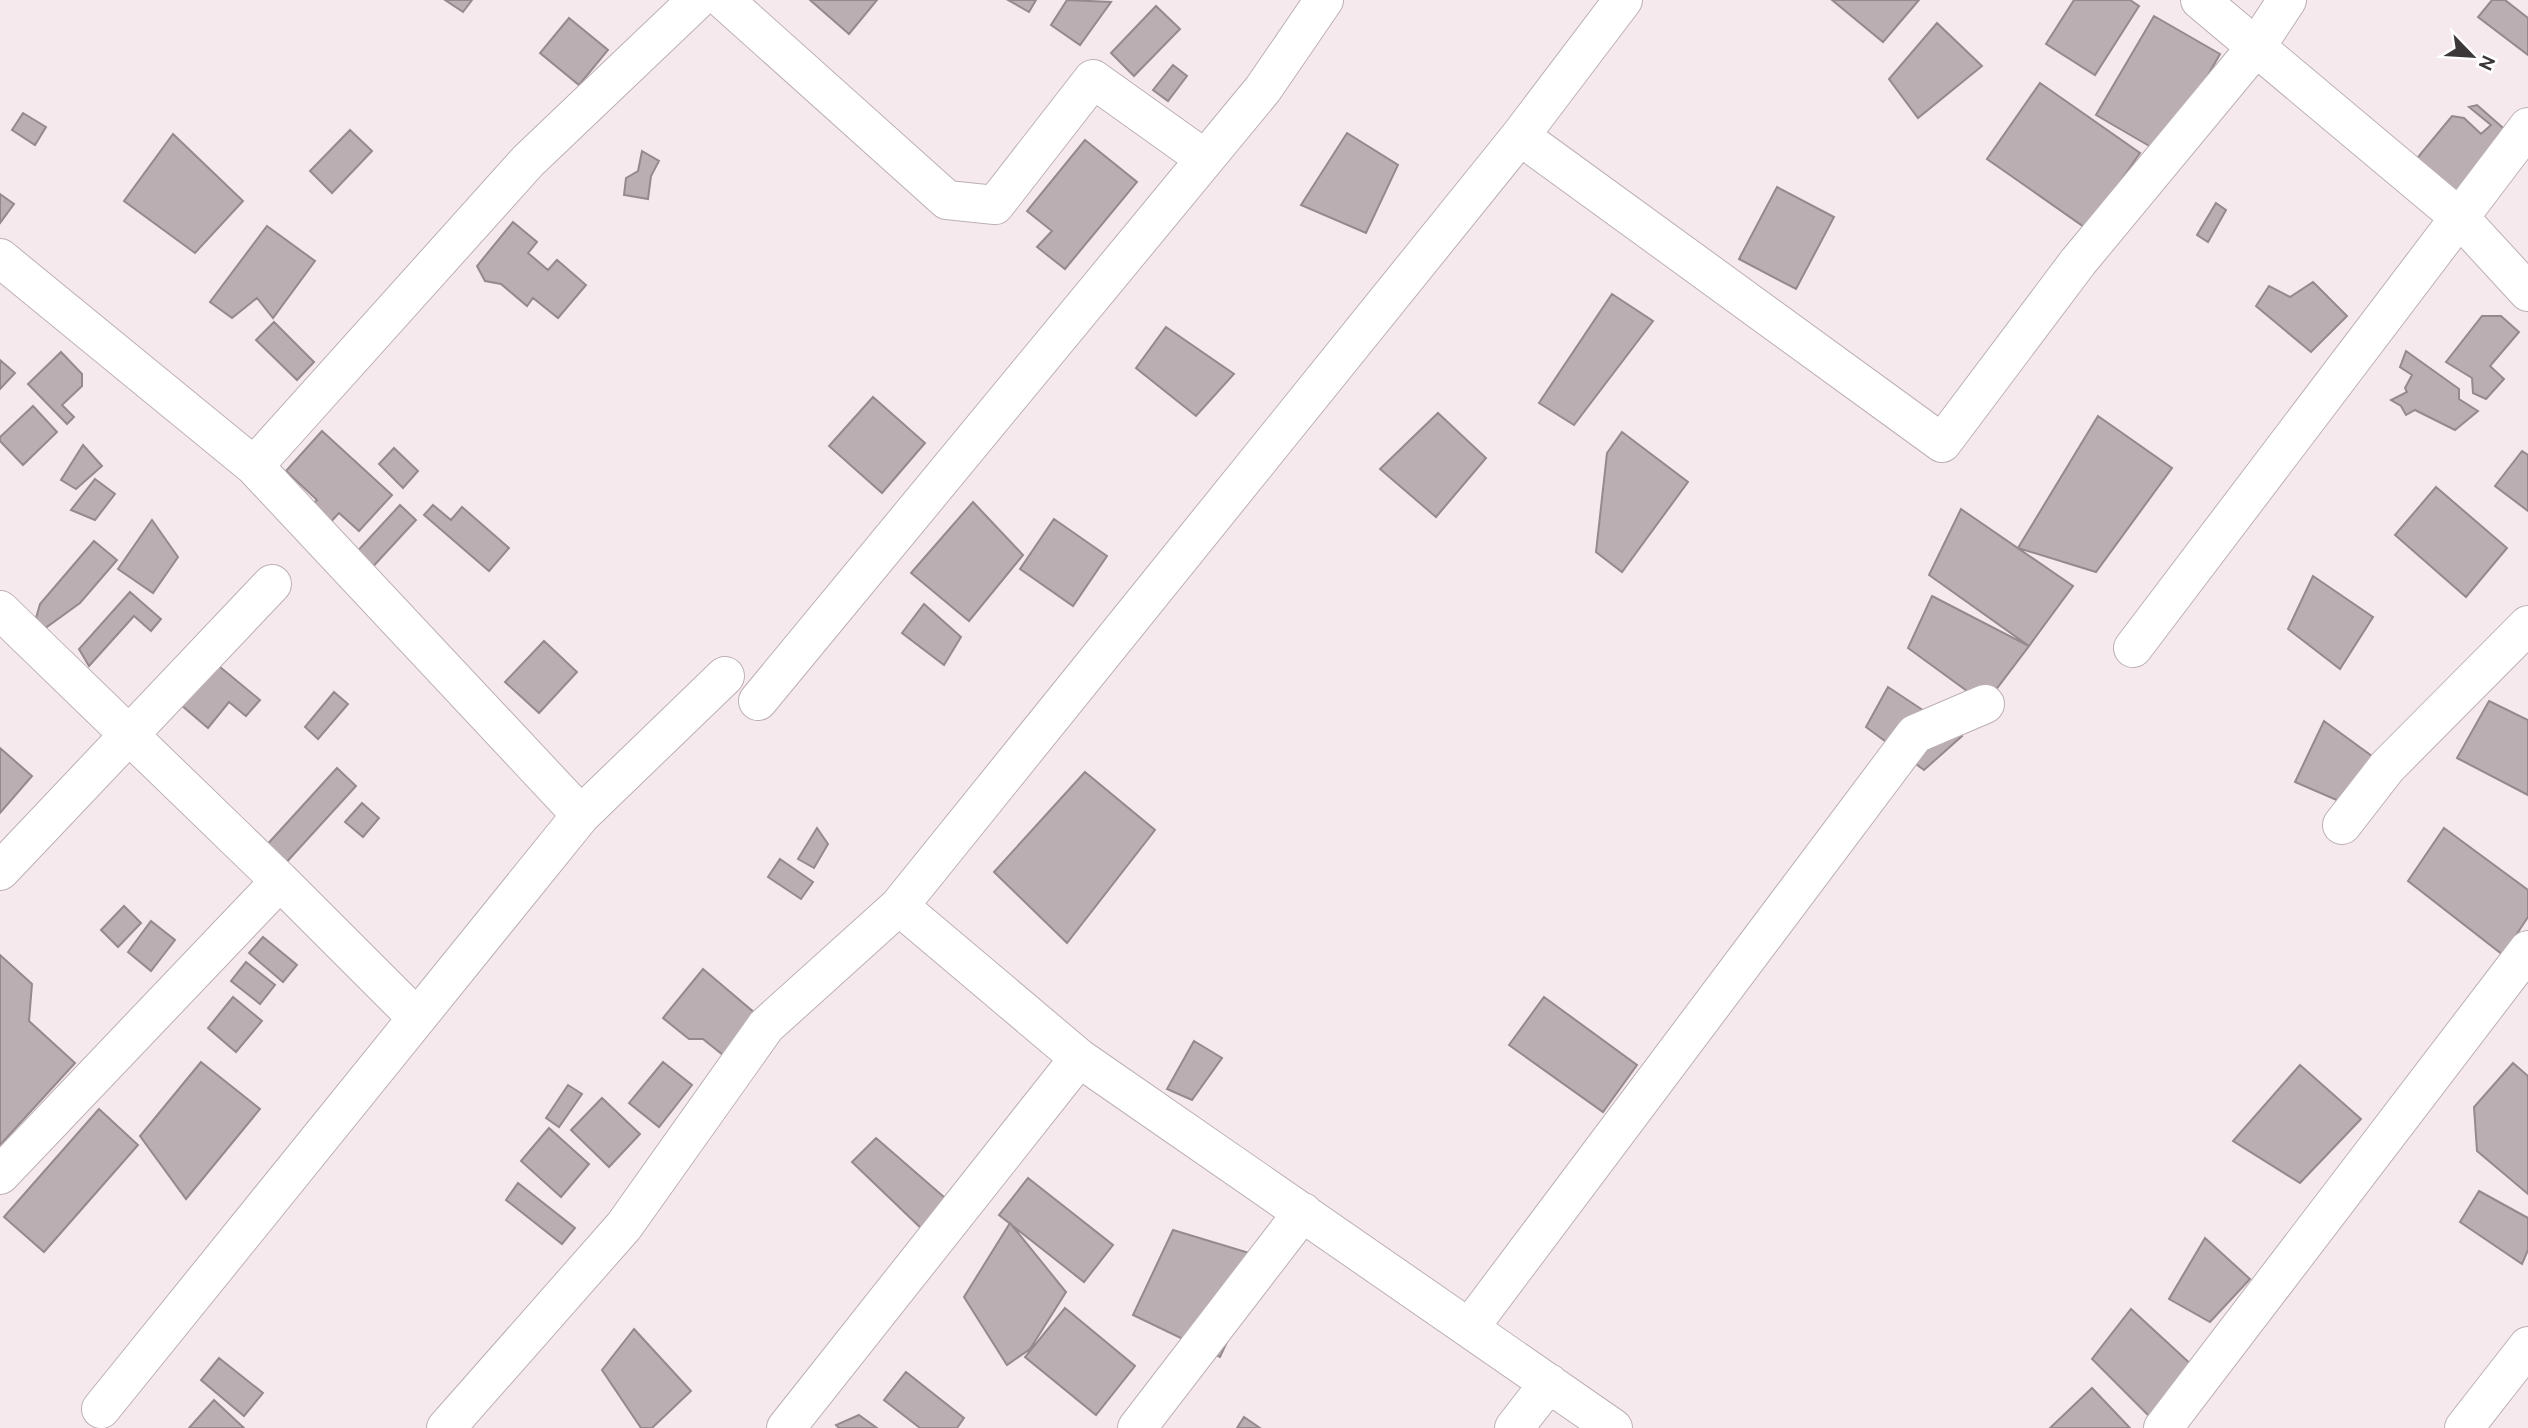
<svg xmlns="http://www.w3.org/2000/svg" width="2528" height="1428" font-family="Ubuntu,sans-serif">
	<rect width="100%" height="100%" fill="#f6e9ee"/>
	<path fill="#baaeb3" stroke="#95898d" stroke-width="2" d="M 445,0 L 472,0 L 463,12 Z
		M 810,0 L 877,0 L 849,34 Z
		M 1008,0 L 1036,0 L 1029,12 Z
		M 1067,0 L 1111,2 L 1080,45 L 1051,25 Z
		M 1832,0 L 1919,0 L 1883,42 Z
		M 2074,0 L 2130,0 L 2139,6 L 2095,75 L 2046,44 Z
		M 2492,0 L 2505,0 L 2528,18 L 2528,55 L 2478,17 Z
		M 1156,6 L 1180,29 L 1134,76 L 1111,53 Z
		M 2154,16 L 2220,54 L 2163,154 L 2096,115 Z
		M 569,18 L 608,50 L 579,85 L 540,53 Z
		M 1937,23 L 1982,66 L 1918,118 L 1889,79 Z
		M 1173,65 L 1187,76 L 1168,101 L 1153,90 Z
		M 2040,83 L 2140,153 L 2087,229 L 1987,159 Z
		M 2477,105 L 2511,135 L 2458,203 L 2414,162 L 2452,116 L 2464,118 L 2481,134 L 2491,125 L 2469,107 Z
		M 23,113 L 46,127 L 35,145 L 12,130 Z
		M 350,130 L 372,151 L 332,193 L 310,171 Z
		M 1347,133 L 1398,165 L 1366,233 L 1301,205 Z
		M 173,134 L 243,201 L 195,253 L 124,201 Z
		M 1085,140 L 1137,182 L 1065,269 L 1037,247 L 1052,231 L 1027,211 Z
		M 642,151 L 659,161 L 651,176 L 648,199 L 624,195 L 626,178 L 638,171 Z
		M 1777,187 L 1834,217 L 1796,289 L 1739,259 Z
		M 0,194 L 14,204 L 0,223 Z
		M 2216,203 L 2226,210 L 2208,242 L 2197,235 Z
		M 513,222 L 537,242 L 528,253 L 548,270 L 557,260 L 586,285 L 558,318 L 533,298 L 527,306 L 501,284 L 485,281 L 477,266 Z
		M 267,226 L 315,261 L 273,318 L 257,298 L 232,318 L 210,302 Z
		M 2313,282 L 2347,316 L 2311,352 L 2256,306 L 2269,286 L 2290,297 Z
		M 1612,294 L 1653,321 L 1574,425 L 1539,403 Z
		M 2482,316 L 2501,316 L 2519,332 L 2490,366 L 2504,379 L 2486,399 L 2473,393 L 2472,378 L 2446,362 Z
		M 274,322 L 314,362 L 297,380 L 256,340 Z
		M 1166,327 L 1234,374 L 1196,416 L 1136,368 Z
		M 2406,351 L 2459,389 L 2459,399 L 2478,411 L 2455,430 L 2415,410 L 2406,415 L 2401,406 L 2391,400 L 2407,392 L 2405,388 L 2412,375 L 2400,367 Z
		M 61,352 L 82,374 L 82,386 L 62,405 L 74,417 L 67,424 L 28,384 Z
		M 0,360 L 15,373 L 0,389 Z
		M 873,397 L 925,443 L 882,493 L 829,446 Z
		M 33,406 L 57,432 L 23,465 L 0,441 L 0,437 Z
		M 1438,413 L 1486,458 L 1436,517 L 1380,469 Z
		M 2098,416 L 2172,468 L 2096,572 L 2018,548 Z
		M 322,431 L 392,495 L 359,531 L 339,513 L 327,526 L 308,509 L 317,500 L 286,471 Z
		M 1622,432 L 1688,482 L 1622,572 L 1596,552 L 1607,453 Z
		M 83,445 L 102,466 L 76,489 L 61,480 Z
		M 394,448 L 418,471 L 403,488 L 379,464 Z
		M 2522,451 L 2528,455 L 2528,511 L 2495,486 Z
		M 95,479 L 115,494 L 95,520 L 71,510 Z
		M 2436,487 L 2507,548 L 2466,597 L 2395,535 Z
		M 973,502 L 1023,555 L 969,621 L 911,573 Z
		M 400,505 L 416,520 L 368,572 L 352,557 Z
		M 433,505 L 451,520 L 462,507 L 509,548 L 489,571 L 424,515 Z
		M 1961,509 L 2073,586 L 2029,646 L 1929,575 Z
		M 1054,519 L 1107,556 L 1073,606 L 1020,569 Z
		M 152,520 L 178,557 L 153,593 L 118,569 Z
		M 94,541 L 117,560 L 80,603 L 44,629 L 36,618 L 40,604 Z
		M 2313,576 L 2373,617 L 2340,669 L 2288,629 Z
		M 130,592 L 161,619 L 151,631 L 134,616 L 89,666 L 79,649 Z
		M 1932,596 L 2029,646 L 1985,704 L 1908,648 Z
		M 924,604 L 961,637 L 944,665 L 902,633 Z
		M 544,641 L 577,672 L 539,713 L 505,682 Z
		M 214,662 L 260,700 L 246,716 L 229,702 L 208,728 L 180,704 Z
		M 1888,687 L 1962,736 L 1924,770 L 1866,727 Z
		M 334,692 L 348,704 L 318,739 L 305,727 Z
		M 2489,701 L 2528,720 L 2528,795 L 2457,758 Z
		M 2324,721 L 2387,767 L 2355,808 L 2295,782 Z
		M 0,748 L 32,776 L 0,813 Z
		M 337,768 L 356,786 L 283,866 L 264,848 Z
		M 1085,772 L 1155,830 L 1067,943 L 994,872 Z
		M 362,803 L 379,818 L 363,837 L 345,822 Z
		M 817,828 L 828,844 L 814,868 L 798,859 Z
		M 2444,828 L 2528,890 L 2528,917 L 2503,955 L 2408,881 Z
		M 780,859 L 813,882 L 801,899 L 768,877 Z
		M 124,906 L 141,923 L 118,947 L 101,930 Z
		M 151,921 L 175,940 L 151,971 L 128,952 Z
		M 263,937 L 297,965 L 283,982 L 249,953 Z
		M 0,955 L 32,984 L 29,1021 L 75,1063 L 0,1145 Z
		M 246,962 L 275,985 L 260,1004 L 231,981 Z
		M 703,969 L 756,1014 L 723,1055 L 703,1039 L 689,1039 L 663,1018 Z
		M 233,997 L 262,1021 L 236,1052 L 208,1028 Z
		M 1544,997 L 1637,1065 L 1603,1112 L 1509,1045 Z
		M 1194,1041 L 1222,1058 L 1192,1100 L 1167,1089 Z
		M 201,1062 L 260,1109 L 186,1199 L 140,1136 Z
		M 663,1062 L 692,1085 L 659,1127 L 629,1103 Z
		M 2513,1063 L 2528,1076 L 2528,1194 L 2477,1151 L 2474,1107 Z
		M 2300,1065 L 2361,1119 L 2300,1183 L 2233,1141 Z
		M 568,1085 L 582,1094 L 559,1127 L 546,1118 Z
		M 602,1098 L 640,1134 L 609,1167 L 571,1130 Z
		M 99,1109 L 138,1145 L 44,1252 L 4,1217 Z
		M 549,1128 L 589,1164 L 561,1197 L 521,1161 Z
		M 876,1138 L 952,1204 L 925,1232 L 852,1162 Z
		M 1028,1178 L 1113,1245 L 1084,1282 L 999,1215 Z
		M 518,1183 L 575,1228 L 562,1244 L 506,1200 Z
		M 2479,1191 L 2528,1218 L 2528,1250 L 2522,1264 L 2460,1222 Z
		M 1010,1223 L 1066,1292 L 1030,1349 L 1007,1365 L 964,1297 Z
		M 1173,1230 L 1266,1258 L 1220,1357 L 1133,1315 Z
		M 2205,1238 L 2250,1279 L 2210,1322 L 2169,1299 Z
		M 1065,1308 L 1135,1366 L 1096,1415 L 1025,1357 Z
		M 2131,1309 L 2194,1367 L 2151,1418 L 2092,1359 Z
		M 634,1329 L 691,1391 L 652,1428 L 641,1428 L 602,1370 Z
		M 219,1358 L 263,1393 L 244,1416 L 201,1380 Z
		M 906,1372 L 964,1418 L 957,1428 L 920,1428 L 884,1400 Z
		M 2092,1388 L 2130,1428 L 2050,1428 Z
		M 214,1400 L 244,1428 L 189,1428 Z
		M 859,1415 L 877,1428 L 839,1428 L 836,1425 Z
		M 1244,1417 L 1260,1428 L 1237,1428 Z"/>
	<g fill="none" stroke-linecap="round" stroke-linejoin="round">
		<g stroke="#bcb0b5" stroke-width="40">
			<path id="minor" d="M 724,0 L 947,200 L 995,205 L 1093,79 L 1205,159
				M 2200,0 L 2460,218 L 2528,292
				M 1520,136 L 1942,443 L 2078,262 L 2256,47 L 2287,0
				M 0,258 L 254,466 L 581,815
				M 254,466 L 528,161 L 697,0
				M 0,610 L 280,881 L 0,1175
				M 2133,648 L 2528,127
				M 758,701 L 1263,89 L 1324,0
				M 2342,825 L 2387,767 L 2528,625
				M 0,871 L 272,584
				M 280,881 L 417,1018
				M 1470,1327 L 1915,734 L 1985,704
				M 101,1409 L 581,815 L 725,676
				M 446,1428 L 624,1226 L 766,1026 L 899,906
				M 786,1428 L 1079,1058
				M 1137,1428 L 1303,1212
				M 1514,1428 L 1549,1383
				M 1613,1428 L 1079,1058 L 899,906 L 1520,136 L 1623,0
				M 2163,1428 L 2528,950
				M 2464,1428 L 2528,1346"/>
		</g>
		<use href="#minor" stroke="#fff" stroke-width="38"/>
	</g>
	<g transform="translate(2472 56) rotate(115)" stroke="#ffffff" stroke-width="5" paint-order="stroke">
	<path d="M0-5L12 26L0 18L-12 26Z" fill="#3c3739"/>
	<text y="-10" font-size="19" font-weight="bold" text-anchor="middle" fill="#3c3739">N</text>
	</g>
</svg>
